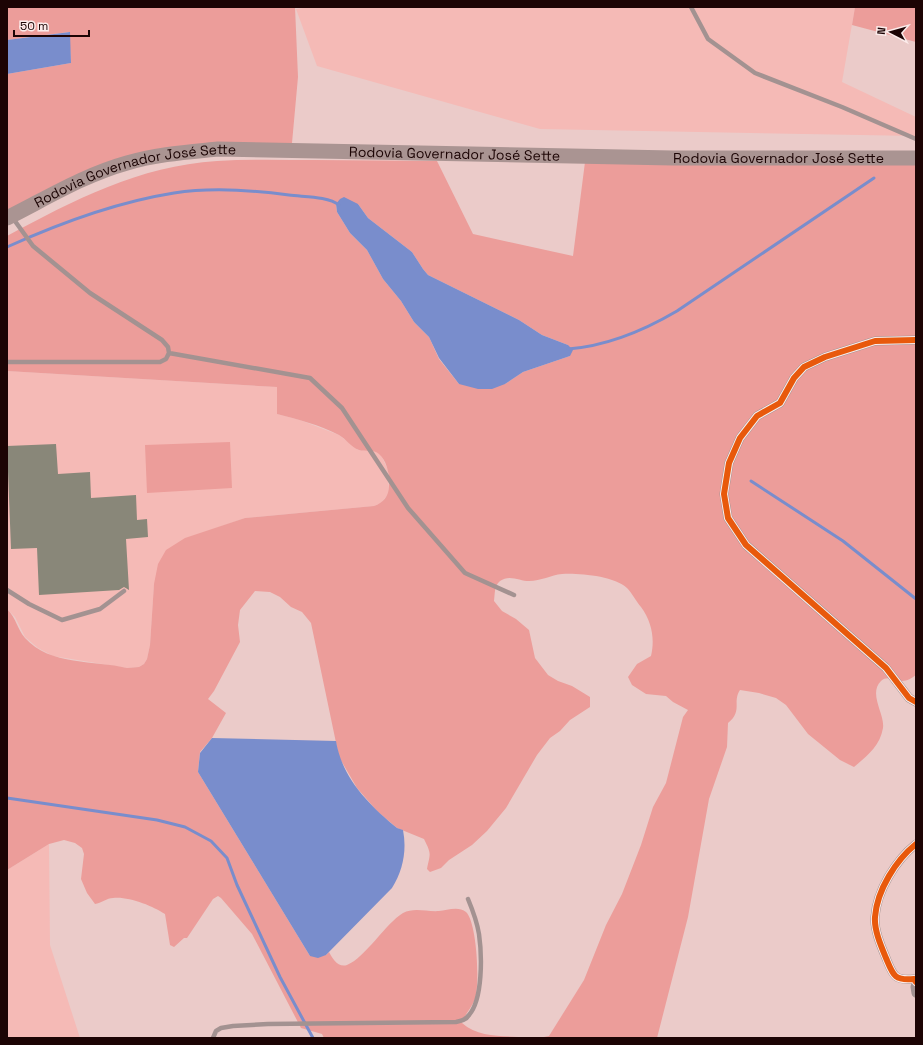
<svg xmlns="http://www.w3.org/2000/svg" width="923" height="1045" font-family="'Space Grotesk',sans-serif">
	<rect width="100%" height="100%" fill="#ebcbc9"/>
	<path fill="#f5bab6" d="M 310,7 L 855,7 L 842,82 L 916,117 L 916,136 L 540,129 L 317,66 L 296,9 Z
		M 7,371 L 277,387 L 277,414 L 300,420 L 339,435 L 358,450 L 376,451 L 381,455 L 388,470 L 389,493 L 381,503 L 374,506 L 245,518 L 208,531 L 154,584 L 150,645 L 147,659 L 144,664 L 139,667 L 127,668 L 53,656 L 38,648 L 25,637 L 15,617 L 7,609 Z
		M 49,844 L 50,945 L 80,1038 L 7,1038 L 7,870 Z"/>
	<path fill="#ec9d9a" fill-rule="evenodd" d="M 7,7 L 295,7 L 298,77 L 292,143 L 190,145 L 7,212 L 7,74 L 71,63 L 69,32 L 7,40 Z
		M 855,7 L 916,7 L 916,42 L 852,25 Z
		M 315,160 L 437,161 L 473,234 L 573,256 L 585,162 L 916,163 L 916,675 C 912,678 907,681 902,681 C 896,681 887,675 881,681 C 868,694 885,714 883,728 C 880,746 867,756 854,767 L 840,760 L 808,734 L 786,705 L 776,698 L 759,693 L 740,690 C 732,702 743,711 728,723 L 727,747 L 709,799 L 688,917 L 657,1038 L 539,1038 L 549,1036 L 584,980 L 606,925 L 622,894 L 641,845 L 653,807 L 666,783 L 683,717 L 688,710 L 673,702 L 666,696 L 646,694 L 632,685 L 628,677 L 637,664 L 651,656 C 655,639 652,622 641,607 C 636,601 632,593 627,588 C 614,576 579,573 562,574 C 551,575 541,581 529,581 C 520,581 509,574 500,581 C 494,586 495,594 494,601 L 502,611 L 516,619 L 529,630 L 535,658 L 548,675 L 558,681 L 572,686 L 590,697 L 590,707 L 570,720 L 560,731 L 550,738 L 537,755 L 506,808 L 487,831 L 472,845 L 449,860 L 441,868 L 430,872 L 427,869 C 430,853 432,855 424,839 L 397,828 L 377,811 L 357,788 L 339,757 L 311,623 L 302,612 L 291,607 L 280,597 L 270,592 L 255,591 L 240,610 L 238,625 L 240,642 L 214,691 L 208,699 L 226,713 L 212,738 L 200,752 L 198,772 L 310,956 L 326,955 L 329,952 C 332,958 338,968 347,965 C 365,958 386,923 403,913 C 414,907 427,912 439,911 C 447,910 459,906 466,912 C 477,922 480,984 475,999 C 472,1007 465,1014 462,1023 C 480,1039 506,1035 528,1038 L 324,1038 L 322,1034 L 301,1028 L 252,934 L 221,898 L 218,896 L 213,899 L 187,938 L 184,938 L 174,947 L 170,945 L 165,914 C 153,906 128,896 113,898 C 107,898 101,903 95,904 L 87,893 L 81,879 L 84,854 L 82,848 L 75,843 L 64,840 L 49,844 L 7,870 L 7,609 C 17,619 17,629 25,638 C 50,666 95,660 127,668 L 139,667 L 144,664 L 147,659 L 150,645 L 154,584 L 158,564 L 166,550 L 185,538 L 245,518 L 374,506 C 383,503 389,496 389,486 C 390,475 387,461 379,454 C 374,449 365,452 359,450 C 351,447 346,439 339,435 C 320,425 297,419 277,414 L 277,387 L 7,371 L 7,236 C 74,200 139,166 217,161 C 249,159 282,160 315,160 ZM 336,204 L 358,204 L 368,218 L 412,252 L 423,269 L 428,275 L 519,320 L 542,335 L 568,345 L 570,356 L 523,372 L 505,384 L 459,384 L 439,359 L 429,337 L 414,322 L 401,301 L 383,279 L 367,250 L 350,233 L 337,212 Z
		M 230,442 L 232,488 L 147,493 L 145,445 Z"/>
	<path fill="#798dcc" d="M 70,32 L 71,63 L 7,74 L 7,40 Z
		M 344,197 L 358,204 L 368,218 L 412,252 L 423,269 L 428,275 L 519,320 L 542,335 L 568,345 L 573,350 L 570,356 L 523,372 L 505,384 L 492,389 L 478,389 L 459,384 L 439,358 L 429,337 L 414,322 L 401,301 L 383,279 L 367,250 L 350,233 L 337,212 L 336,204 L 340,199 Z
		M 212,738 L 336,741 C 342,778 369,805 397,828 L 403,830 C 407,850 403,871 392,888 L 326,955 L 318,958 L 310,956 L 198,772 L 200,753 Z"/>
	<g fill="none" stroke-linecap="round" stroke-linejoin="round">
		<path stroke="#798dcc" stroke-width="3" d="M 7,247 C 60,223 117,202 174,193 C 212,187 252,190 289,195 C 304,197 328,196 339,205
			M 568,349 C 608,346 643,331 677,311 L 874,178
			M 751,481 L 843,541 L 916,599
			M 7,798 L 157,820 L 185,827 L 211,841 L 227,858 L 237,885 L 280,977 L 313,1038"/>
	</g>
	<path fill="#898779" d="M 56,444 L 58,474 L 90,472 L 91,498 L 136,495 L 137,520 L 147,519 L 148,537 L 126,539 L 129,590 L 124,587 L 119,590 L 39,595 L 37,548 L 11,549 L 7,446 Z"/>
	<g fill="none" stroke-linecap="round" stroke-linejoin="round">
		<path stroke="#a39291" stroke-width="4.5" d="M 691,7 L 708,39 L 755,73 L 842,107 L 916,139
			M 169,353 L 310,378 L 342,408 L 408,508 L 465,573 L 514,595
			M 7,362 L 160,362 L 166,359 L 169,353 L 168,347 L 162,340 L 90,293 L 33,246 L 12,217
			M 7,590 L 29,604 L 62,620 L 100,609 L 124,591
			M 213,1038 L 216,1031 L 221,1028 L 233,1026 L 268,1024 L 456,1022 C 461,1021 466,1020 469,1015 C 483,999 482,955 479,934 C 477,922 473,911 468,899"/>
		<path stroke="#a39291" stroke-width="9" d="M 916,340 L 875,341 L 825,357 L 804,367 L 794,378 L 780,403 L 757,416 L 740,438 L 729,463 L 724,494 L 728,518 L 746,545 L 886,668 L 909,698 L 916,702
			M 916,844 C 896,860 877,890 875,917 C 874,930 881,946 886,958 C 893,975 894,981 914,979 L 916,982
			M 916,984 L 915,987 L 916,993"/>
		<path stroke="#aa9492" stroke-width="15" id="s1" d="M 7,218 C 47,198 84,175 127,163 C 157,154 188,152 218,149 L 673,158 L 916,158"/>
		<g stroke="#fceceb" stroke-width="8">
			<path id="cycleway" d="M 916,340 L 875,341 L 825,357 L 804,367 L 794,378 L 780,403 L 757,416 L 740,438 L 729,463 L 724,494 L 728,518 L 746,545 L 886,668 L 909,698 L 916,702
				M 916,844 C 896,860 877,890 875,917 C 874,930 881,946 886,958 C 893,975 894,981 914,979 L 916,982"/>
		</g>
		<use href="#cycleway" stroke="#e8590c" stroke-width="6"/>
	</g>
	<g text-anchor="middle" dominant-baseline="central" stroke-width="4" stroke-linejoin="round" paint-order="stroke">
		<g font-size="14" fill="#1c0404" stroke="#fceceb">
			<text stroke="none"><textPath href="#s1" startOffset="461">Rodovia Governador José Sette</textPath></text>
			<text stroke="none"><textPath href="#s1" startOffset="785">Rodovia Governador José Sette</textPath></text>
			<text stroke="none"><textPath href="#s1" startOffset="137">Rodovia Governador José Sette</textPath></text>
		</g>
	</g>
	<rect width="923" height="1045" fill="none" stroke="#1c0404" stroke-width="16"/>
	<g transform="translate(891 32) rotate(276)" stroke="#fceceb" stroke-width="3" paint-order="stroke">
	<path d="M0-3L7 15L0 10L-7 15Z" fill="#1c0404"/>
	<text y="-6" font-size="11" font-weight="bold" text-anchor="middle" fill="#1c0404">N</text>
	</g>
	<path d="M14 30v6h75v-6" fill="none" stroke="#1c0404" stroke-width="2"/>
	<text x="20" y="30" font-size="12" fill="#1c0404" stroke="#fceceb" stroke-width="3" paint-order="stroke">50 m</text>
</svg>
